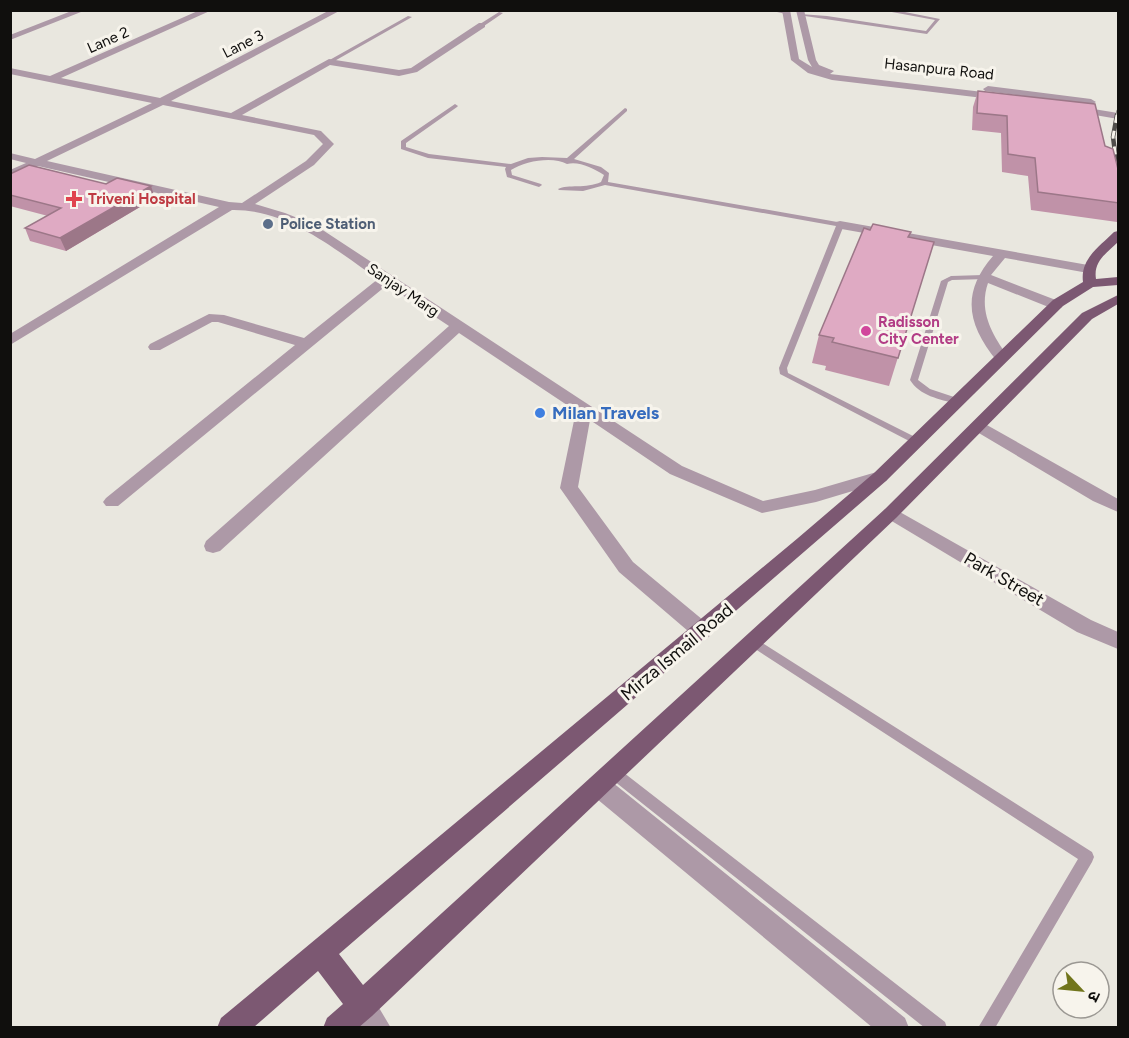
<svg xmlns="http://www.w3.org/2000/svg" width="1129" height="1038" font-family="Figtree,'Noto Sans Devanagari',sans-serif">
	<rect width="100%" height="100%" fill="#e9e7df"/>
	<g fill="none" stroke-linecap="round" stroke-linejoin="round">
		<path fill="#ad99a7" fill-rule="evenodd" d="M 881,10 L 895,10 L 940,19 L 927,34 L 798,15 L 800,14 L 827,16 L 926,31 L 935,20 Z
			M 499,12 L 503,13 L 484,26 L 480,26 L 480,24 Z
			M 408,16 L 412,17 L 331,63 L 326,62 Z
			M 455,104 L 458,106 L 457,107 L 406,143 L 406,147 L 429,154 L 511,164 L 528,158 L 542,157 L 567,158 L 625,108 L 627,109 L 627,111 L 574,159 L 601,167 L 609,173 L 608,182 L 843,223 L 844,225 L 787,368 L 788,373 L 919,439 L 921,441 L 919,443 L 913,443 L 780,374 L 779,368 L 836,226 L 605,185 L 583,191 L 559,190 L 558,189 C 568,184 586,189 601,182 L 604,175 C 593,168 579,161 567,164 C 553,156 525,161 511,170 L 512,175 L 541,184 L 542,185 L 539,187 L 507,177 L 505,169 L 506,167 L 428,158 L 401,149 L 401,141 Z
			M 983,275 L 986,275 L 986,279 L 952,280 L 948,282 L 918,380 L 930,389 L 960,399 L 962,401 L 957,404 C 939,399 920,396 910,380 L 941,281 L 951,276 Z
			M 753,637 L 1092,852 L 1094,857 L 1092,862 L 995,1028 L 978,1028 L 1078,859 L 749,645 L 747,642 L 749,639 Z
			M 614,767 L 619,769 L 945,1022 L 947,1028 L 925,1028 L 609,777 L 607,773 L 609,769 Z"/>
		<path fill="#ad99a7" fill-rule="evenodd" d="M 74,10 L 86,10 L 10,40 L 10,35 Z
			M 200,10 L 212,10 L 61,78 L 160,98 L 330,10 L 341,10 L 171,101 L 231,113 L 329,59 L 399,70 L 411,68 L 479,23 L 485,23 L 485,27 L 417,72 L 399,76 L 330,65 L 242,115 L 321,131 L 334,144 L 314,165 L 255,204 L 285,213 L 315,225 L 682,466 L 763,501 L 815,490 L 880,471 L 886,473 L 889,477 L 886,481 L 816,502 L 762,513 L 670,474 L 590,420 L 578,487 L 633,562 L 709,625 L 712,631 L 709,637 L 702,639 L 695,637 L 619,572 L 560,488 L 576,411 L 459,333 L 220,551 L 213,553 L 206,551 L 204,546 L 206,541 L 449,326 L 387,285 L 118,506 L 106,506 L 103,502 L 106,498 L 295,345 L 218,322 L 212,322 L 160,350 L 150,350 L 148,347 L 150,344 L 209,314 L 224,315 L 304,338 L 378,279 C 334,249 288,209 232,210 L 10,345 L 10,334 L 219,207 L 38,166 L 10,178 L 10,170 L 26,163 L 10,159 L 10,153 L 35,159 L 152,103 L 10,74 L 10,68 L 50,76 ZM 163,105 L 314,135 L 323,144 L 306,161 L 242,203 L 229,202 L 47,161 Z
			M 768,10 L 789,10 L 790,12 L 786,14 Z
			M 840,221 L 1088,265 L 1095,269 L 1088,273 L 1005,258 L 991,275 L 1061,302 L 1063,305 L 1061,308 L 1051,308 L 988,283 C 978,312 993,336 1009,358 L 1002,362 L 997,361 C 967,324 961,293 993,256 L 836,228 L 836,222 Z
			M 978,420 L 1118,499 L 1118,512 L 1093,501 L 972,429 L 970,425 Z
			M 891,507 L 1091,620 L 1118,632 L 1118,649 L 1077,632 L 885,517 L 882,513 L 885,509 Z
			M 599,775 L 607,778 L 905,1018 L 909,1028 L 873,1028 L 591,794 L 587,786 L 591,778 Z
			M 362,992 L 372,996 L 391,1028 L 360,1028 L 348,1006 L 352,996 Z"/>
		<path fill="#ad99a7" fill-rule="evenodd" d="M 782,10 L 790,10 L 799,59 L 812,67 L 808,60 L 796,10 L 804,10 L 816,60 L 819,65 L 834,71 L 830,74 L 1000,94 L 1005,97 L 1000,100 L 832,80 L 808,73 L 791,60 Z
			M 988,86 L 1091,99 L 1096,102 L 1091,105 L 985,91 L 983,89 Z
			M 1075,106 L 1118,113 L 1118,119 L 1072,111 L 1070,109 Z"/>
		<path fill="#7c5872" fill-rule="evenodd" d="M 1118,231 L 1118,242 C 1107,253 1093,261 1096,279 L 1118,277 L 1118,285 L 1093,287 L 1063,306 L 886,481 L 339,954 L 363,985 L 885,509 L 1082,313 L 1118,295 L 1118,304 L 1092,319 L 897,517 L 372,1016 L 358,1028 L 323,1028 L 327,1018 L 343,1004 L 318,971 L 253,1028 L 217,1028 L 221,1018 L 798,538 L 874,473 L 1053,300 L 1083,282 C 1080,259 1099,247 1114,232 Z"/>
		<g stroke="#4f4d4a" stroke-width="3">
			<path id="rail-far1" d="M 1117,116 L 1118,111"/>
		</g>
		<g stroke="#4f4d4a" stroke-width="4.5">
			<path id="rail" d="M 1117,115 L 1113,137 L 1118,175"/>
		</g>
		<use href="#rail-far1" stroke="#f7f4ec" stroke-width="2" stroke-dasharray="7" stroke-linecap="butt"/>
		<use href="#rail" stroke="#f7f4ec" stroke-width="3" stroke-dasharray="8" stroke-linecap="butt"/>
	</g>
	<path fill="#c092a8" d="M 978,91 L 1105,146 L 1119,173 L 1119,218 L 1117,222 L 1031,210 L 1028,176 L 1002,172 L 1001,133 L 972,130 L 973,107 Z
		M 10,174 L 106,184 L 151,186 L 155,198 L 66,251 L 30,241 L 25,228 L 48,216 L 10,206 Z
		M 910,238 L 934,242 L 889,386 L 825,370 L 826,366 L 812,363 L 819,335 Z"/>
	<path fill="#9c7788" d="M 151,186 L 155,198 L 66,251 L 60,238 Z"/>
	<path fill="#dfaac3" stroke="#9c7788" stroke-width="1.5" d="M 978,91 L 1095,104 L 1105,146 L 1113,149 L 1119,173 L 1119,203 L 1038,192 L 1035,158 L 1008,154 L 1007,116 L 977,113 Z
		M 29,165 L 106,184 L 117,178 L 151,186 L 60,238 L 25,228 L 61,208 L 10,195 L 10,174 Z
		M 873,224 L 911,232 L 908,237 L 934,242 L 898,358 L 832,342 L 834,338 L 819,335 L 864,228 L 870,230 Z"/>
	<path fill="#e0444e" stroke="#f7f4ec" stroke-width="2" d="M71 190h6v6h6v6h-6v6h-6v-6h-6v-6h6z"/>
	<circle fill="#5c6f8a" stroke="#f7f4ec" stroke-width="2" cx="268" cy="224" r="6"/>
	<circle fill="#d1479c" stroke="#f7f4ec" stroke-width="2" cx="866" cy="331" r="6"/>
	<circle fill="#3f7fe0" stroke="#f7f4ec" stroke-width="2" cx="540" cy="413" r="6"/>
	<g text-anchor="middle" dominant-baseline="central" stroke-width="6" stroke-linejoin="round" paint-order="stroke">
		<g font-size="15" fill="#100f0d" stroke="#f7f4ec">
			<text transform="translate(108 40) rotate(-24)">Lane 2</text>
			<text transform="translate(243 44) rotate(-27)">Lane 3</text>
			<text transform="translate(939 69) rotate(6)">Hasanpura Road</text>
			<text transform="translate(403 290) rotate(34)">Sanjay Marg</text>
		</g>
		<g font-size="15" font-weight="bold" fill="#be3a42" stroke="#f7f4ec" text-anchor="start">
			<text x="88" y="199">Triveni Hospital</text>
		</g>
		<g font-size="15" font-weight="bold" fill="#4e5e75" stroke="#f7f4ec" text-anchor="start">
			<text x="280" y="224">Police Station</text>
		</g>
		<g font-size="15" font-weight="bold" fill="#b23c85" stroke="#f7f4ec" text-anchor="start">
			<text x="878" y="322">Radisson<tspan x="878" dy="17">City Center</tspan></text>
		</g>
		<g font-size="18" font-weight="bold" fill="#366cbe" stroke="#f7f4ec" text-anchor="start">
			<text x="552" y="413">Milan Travels</text>
		</g>
		<g font-size="18" fill="#100f0d" stroke="#f7f4ec">
			<text transform="translate(1004 579) rotate(30)">Park Street</text>
			<text transform="translate(677 652) rotate(-40)">Mirza Ismail Road</text>
		</g>
	</g>
	<rect width="1129" height="1038" fill="none" stroke="#100f0d" stroke-width="24"/>
	<g transform="translate(1081 990) rotate(116)"><circle r="28" fill="#f7f4ec" stroke="#9b9893" stroke-width="1.5"/>
	<path d="M0-4.5L10 22L0 15L-10 22Z" fill="#71751c"/>
	<text y="-9" font-size="16" font-weight="bold" text-anchor="middle" fill="#100f0d">उ</text>
	</g>
</svg>
